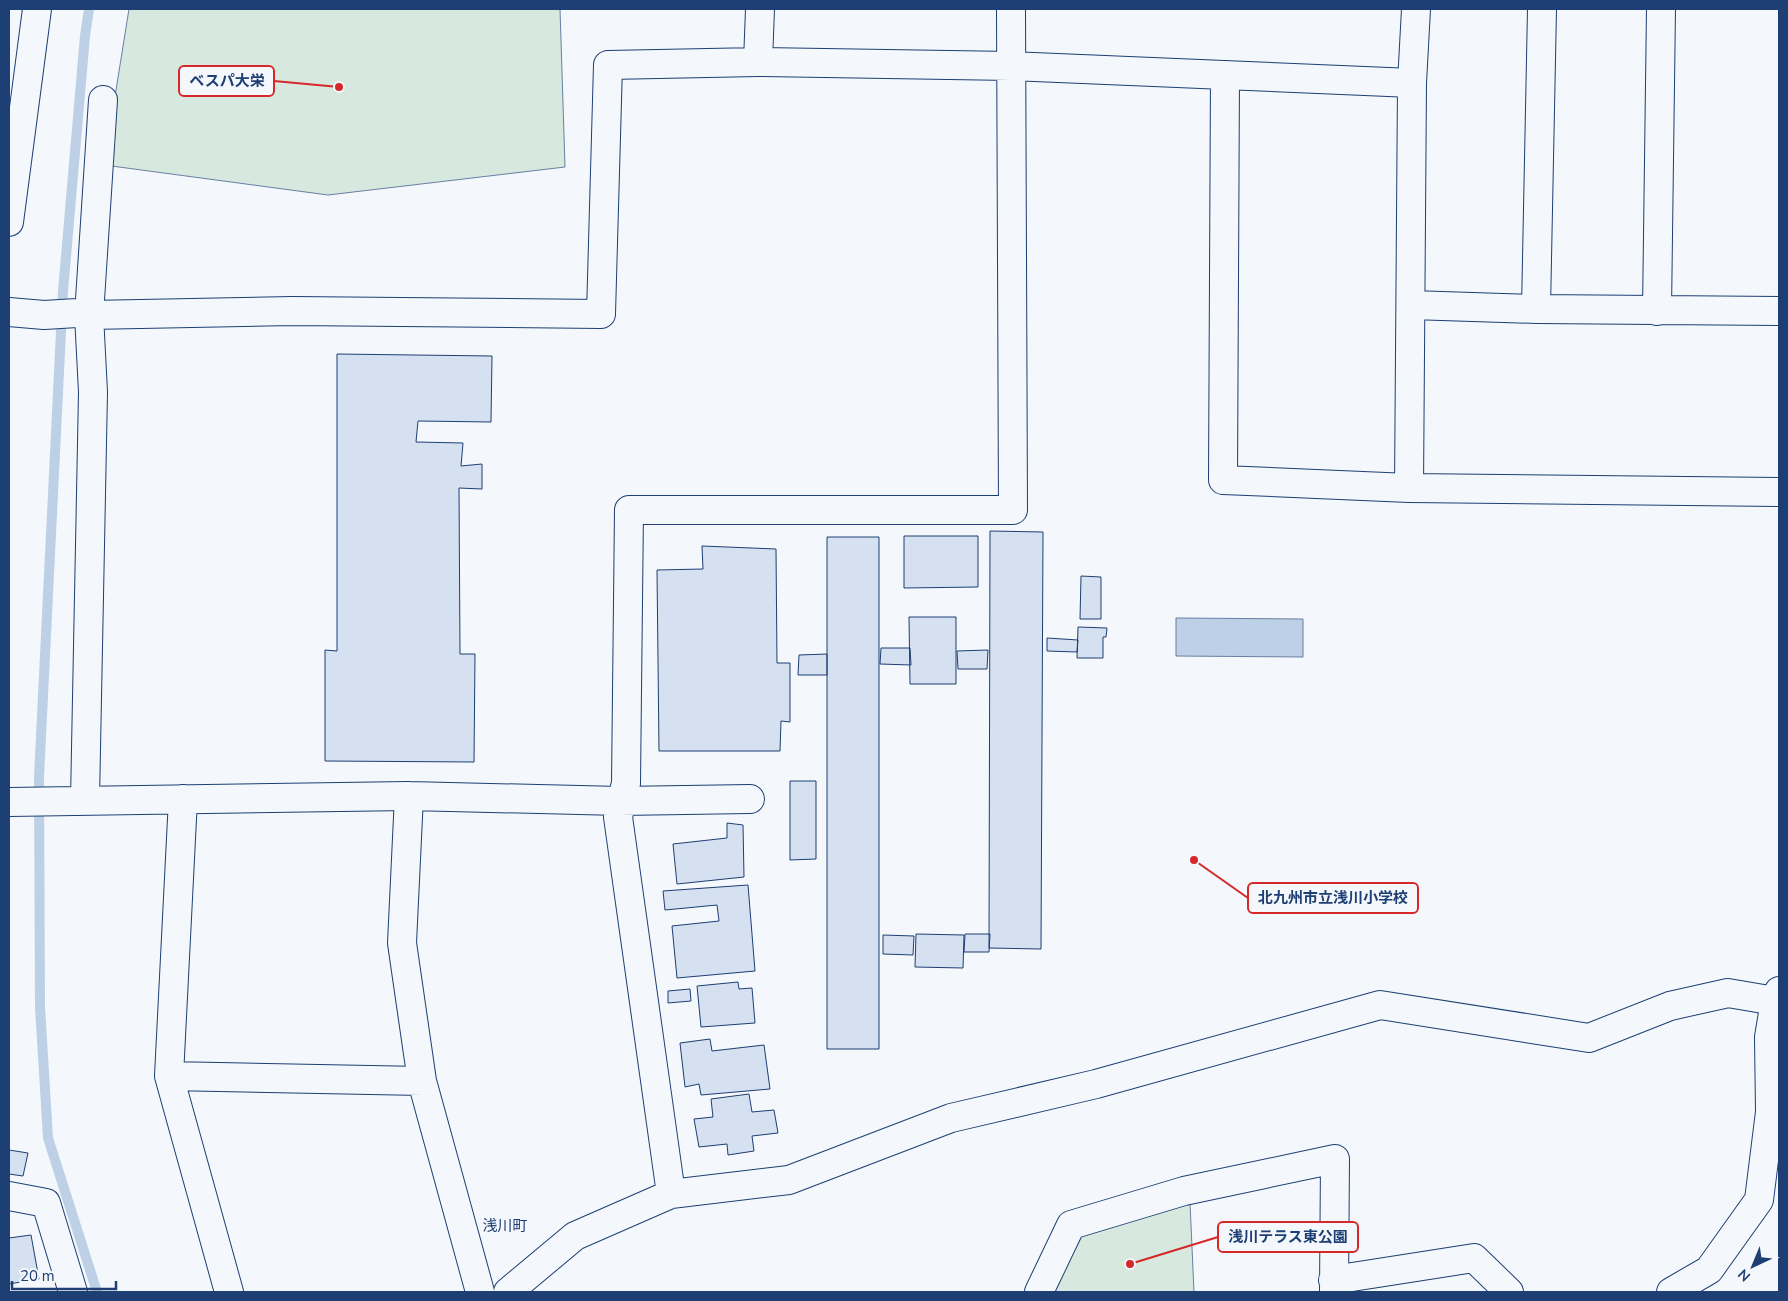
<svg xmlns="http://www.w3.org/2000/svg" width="1788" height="1301" font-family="'Nunito Sans','Noto Sans JP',sans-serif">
	<rect width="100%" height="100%" fill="#f4f7fb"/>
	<path fill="#d7e8df" stroke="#687fa3" d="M 129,9 L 560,9 L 565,167 L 328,195 L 104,165 Z
		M 1190,1203 L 1194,1292 L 1054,1292 L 1081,1236 Z"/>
	<path fill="#bed0e5" stroke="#687fa3" d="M 1176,618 L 1303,619 L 1303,657 L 1176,656 Z"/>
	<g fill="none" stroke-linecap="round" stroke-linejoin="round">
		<path stroke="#bed0e5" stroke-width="10" d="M 89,9 L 85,36 L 63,291 L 39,777 L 40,1007 L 48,1138 L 97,1292"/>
	</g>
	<path fill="#d5e0f0" stroke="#1d3f73" d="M 337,354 L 492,356 L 491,422 L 418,421 L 416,442 L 463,443 L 461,466 L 482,464 L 482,489 L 459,488 L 460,654 L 475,654 L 474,762 L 325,761 L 325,650 L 337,651 Z
		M 990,531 L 1043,532 L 1041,949 L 989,948 Z
		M 904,536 L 978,536 L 978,587 L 904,588 Z
		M 827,537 L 879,537 L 879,1049 L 827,1049 Z
		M 702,546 L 776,549 L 777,663 L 790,663 L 790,722 L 781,721 L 780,751 L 659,751 L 657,570 L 703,569 Z
		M 1081,576 L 1101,577 L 1101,619 L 1080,619 Z
		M 909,617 L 956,617 L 956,684 L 910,684 Z
		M 1078,627 L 1107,628 L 1106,637 L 1103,637 L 1103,658 L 1077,658 Z
		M 1047,638 L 1078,640 L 1077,652 L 1047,651 Z
		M 881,648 L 910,648 L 911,665 L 880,664 Z
		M 988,650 L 987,669 L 958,669 L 957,651 Z
		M 827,654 L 827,675 L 798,675 L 799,655 Z
		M 790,781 L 816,781 L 816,859 L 790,860 Z
		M 727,823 L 743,825 L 744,877 L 677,884 L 673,844 L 727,838 Z
		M 748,885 L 755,971 L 677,978 L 672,926 L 719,921 L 717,905 L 665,910 L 663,891 Z
		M 916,934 L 964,935 L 963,968 L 915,967 Z
		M 965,934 L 990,934 L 989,952 L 964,952 Z
		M 883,935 L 914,936 L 913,955 L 883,954 Z
		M 738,982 L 739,989 L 752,988 L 755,1023 L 701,1027 L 697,986 Z
		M 690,989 L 691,1001 L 668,1003 L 668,991 Z
		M 710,1039 L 712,1051 L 764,1045 L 770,1089 L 701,1095 L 699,1084 L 685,1087 L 680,1043 Z
		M 749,1094 L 752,1112 L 774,1110 L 778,1133 L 752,1136 L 754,1151 L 728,1155 L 727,1144 L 699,1147 L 694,1119 L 713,1117 L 711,1099 Z
		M 9,1150 L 28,1153 L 23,1176 L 9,1174 Z
		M 31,1235 L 39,1279 L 9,1284 L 9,1238 Z"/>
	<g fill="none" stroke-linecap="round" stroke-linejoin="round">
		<g stroke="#1d3f73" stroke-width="30">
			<path id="minor" d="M 760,9 L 758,62 L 1011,66 L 1412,83
				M 1416,9 L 1412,83 L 1409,488 L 1779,492
				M 1542,9 L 1536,309 L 1779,311
				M 1225,75 L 1223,480 L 1409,488
				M 9,222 L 37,9
				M 1411,305 L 1536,309
				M 1657,311 L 1661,9
				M 9,312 L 44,315 L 77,313 L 89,315 L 292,311 L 601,314 L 608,65 L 758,62
				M 409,796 L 402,943 L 422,1081 L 480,1292
				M 183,799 L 169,1076 L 229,1292
				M 85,800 L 93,392 L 89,315 L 103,100
				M 9,802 L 409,796 L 620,801 L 750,799
				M 169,1076 L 422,1081
				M 671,1194 L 618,817 L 626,783 L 629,510 L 1013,510 L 1011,9
				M 9,1196 L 46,1203 L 73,1292
				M 1333,1280 L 1474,1258 L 1509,1292
				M 508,1292 L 575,1236 L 671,1194 L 789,1180 L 951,1118 L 1096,1084 L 1380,1005 L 1589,1038 L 1670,1006 L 1728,993 L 1775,1001
				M 1039,1292 L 1071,1225 L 1184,1191 L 1335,1159 L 1334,1292
				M 1671,1292 L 1709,1270 L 1759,1200 L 1770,1112 L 1769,1037 L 1775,1001 L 1779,991"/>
		</g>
		<use href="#minor" stroke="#f4f7fb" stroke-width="28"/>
	</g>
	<g text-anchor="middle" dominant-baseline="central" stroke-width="4" stroke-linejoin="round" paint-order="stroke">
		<g font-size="15" fill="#1d3f73" stroke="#f4f7fb">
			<text x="505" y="1226">浅川町</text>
		</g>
	</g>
	<path fill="none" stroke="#d62828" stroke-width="2" d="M339 87L274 81M1194 860L1248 898M1130 1264L1218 1237"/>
	<g fill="#d62828" stroke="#f4f7fb" stroke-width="2">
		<circle cx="339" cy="87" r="5"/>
		<circle cx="1194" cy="860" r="5"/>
		<circle cx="1130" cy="1264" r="5"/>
	</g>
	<g fill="#f4f7fb" stroke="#d62828" stroke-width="2">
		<rect x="179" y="66" width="95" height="30" rx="5"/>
		<rect x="1248" y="883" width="170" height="30" rx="5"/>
		<rect x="1218" y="1222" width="140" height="30" rx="5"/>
	</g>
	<g font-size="15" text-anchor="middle" font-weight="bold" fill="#1d3f73">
		<text x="227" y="86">ベスパ大栄</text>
		<text x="1333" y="903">北九州市立浅川小学校</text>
		<text x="1288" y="1242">浅川テラス東公園</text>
	</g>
	<rect width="1788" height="1301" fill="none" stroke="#1d3f73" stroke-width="20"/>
	<g transform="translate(1753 1266) rotate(224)" stroke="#f4f7fb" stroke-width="4" paint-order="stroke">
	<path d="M0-4L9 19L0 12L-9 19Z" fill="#1d3f73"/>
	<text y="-8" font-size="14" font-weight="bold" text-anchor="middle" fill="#1d3f73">N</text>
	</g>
	<path d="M12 1281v8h104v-8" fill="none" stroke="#1d3f73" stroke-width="2.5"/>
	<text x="20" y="1281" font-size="15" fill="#1d3f73" stroke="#f4f7fb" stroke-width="4" paint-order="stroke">20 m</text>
</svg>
